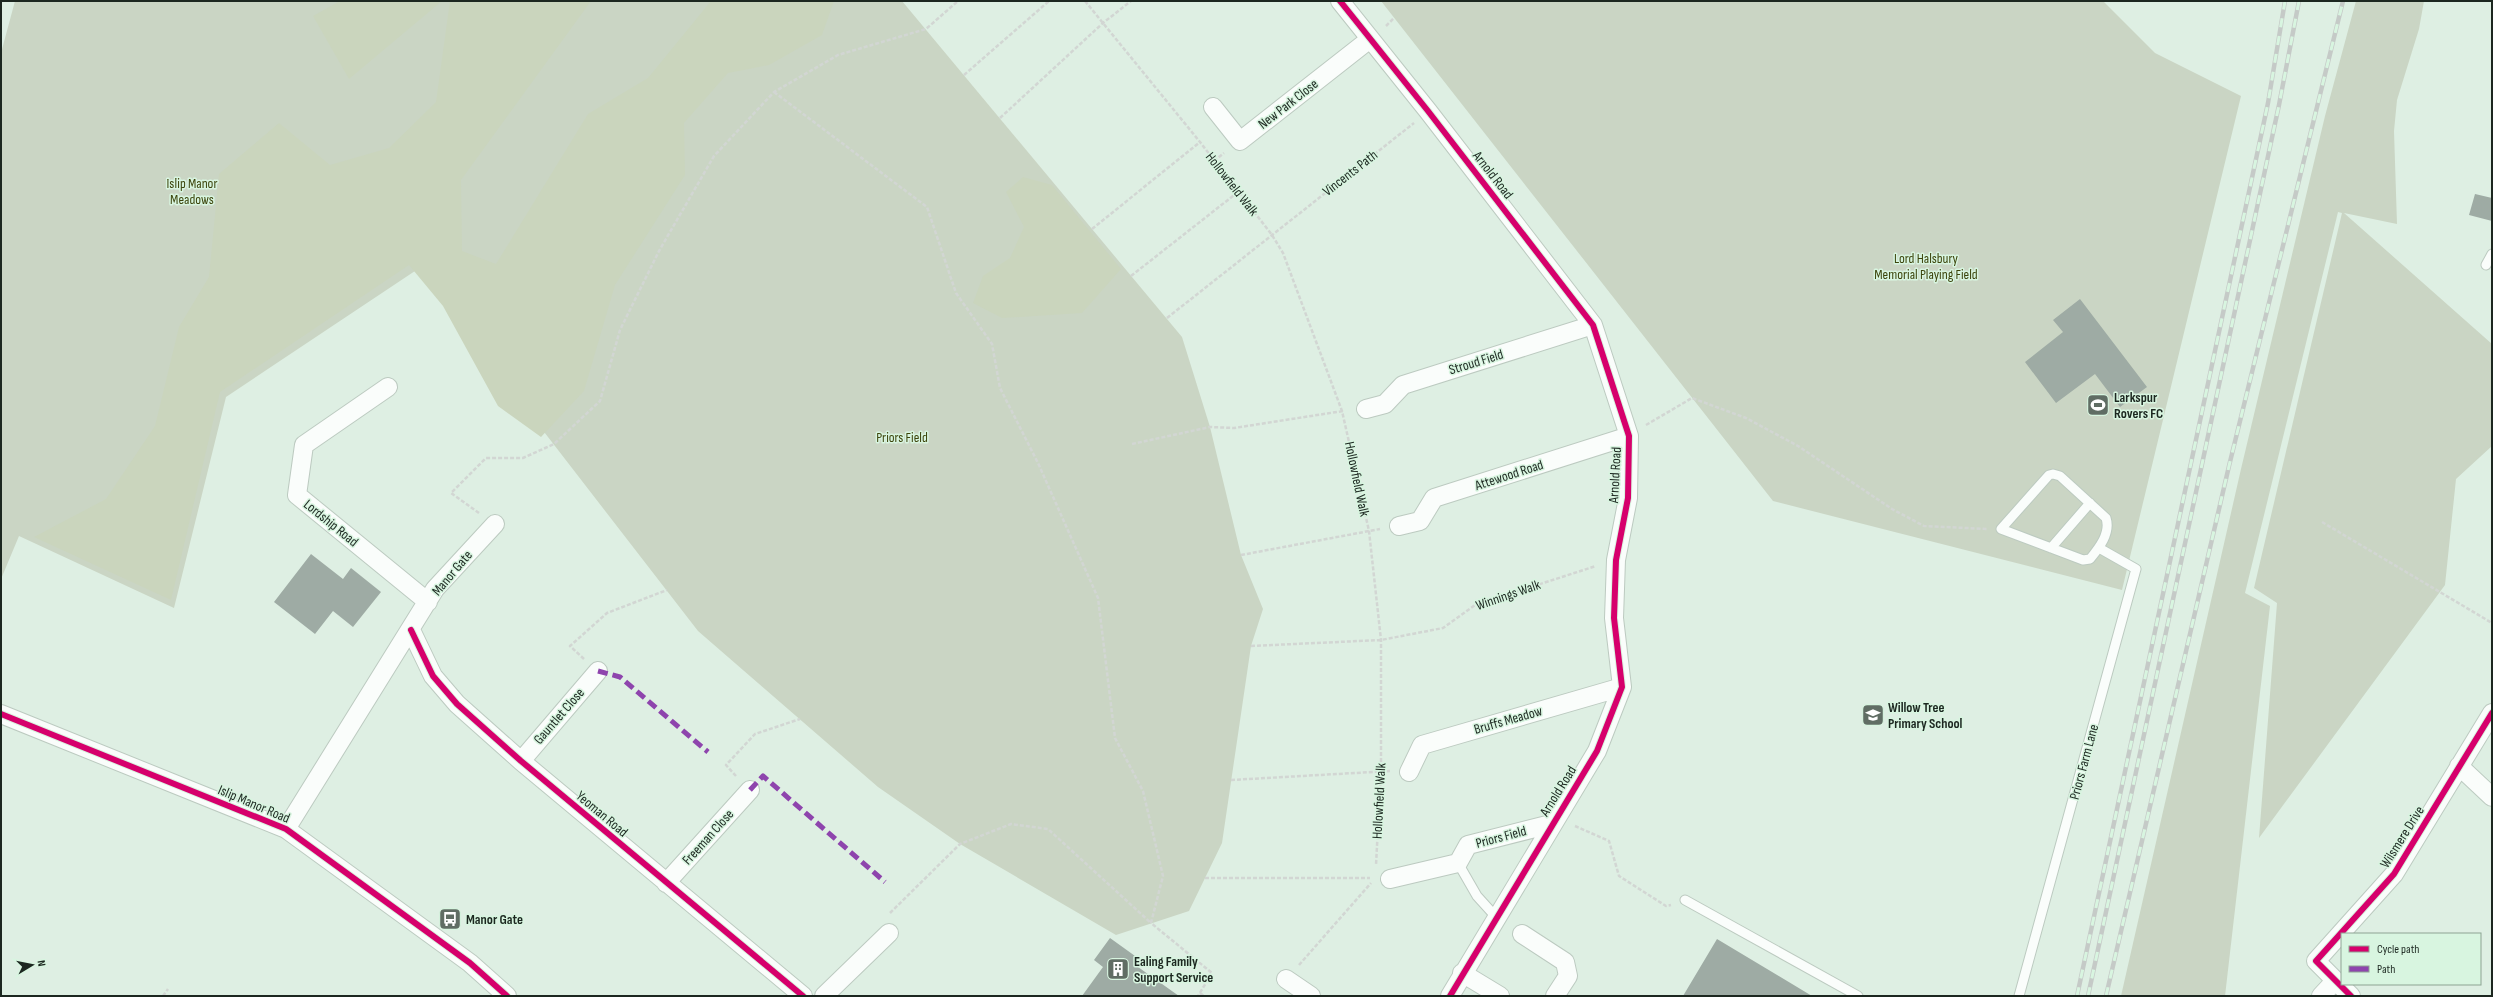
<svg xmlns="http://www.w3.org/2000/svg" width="2493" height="997" font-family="'Sofia Sans Condensed',sans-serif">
	<rect width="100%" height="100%" fill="#deefe3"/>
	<path fill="#cad5c4" d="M 15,1 L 902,1 L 1182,337 L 1210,427 L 1241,555 L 1263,609 L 1251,646 L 1222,843 L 1189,911 L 1116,935 L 960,844 L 878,787 L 698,631 L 418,269 L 226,397 L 174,608 L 19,536 L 1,579 L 1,53 Z
		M 1381,1 L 2103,1 L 2155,53 L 2241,96 L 2122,590 L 1773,501 Z
		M 2356,1 L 2424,1 L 2419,29 L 2397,100 L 2394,131 L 2397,224 L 2344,213 L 2492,344 L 2492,446 L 2456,479 L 2445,585 L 2259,838 L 2277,603 L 2254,588 L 2342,213 L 2338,212 L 2245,593 L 2270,606 L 2225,996 L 2121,996 L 2241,469 L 2325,116 Z"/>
	<path fill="#cad5bd" d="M 340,1 L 442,1 L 349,79 L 313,16 Z
		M 450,1 L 591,1 L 461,180 L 462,251 L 496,264 L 588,114 L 648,78 L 711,1 L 834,1 L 822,35 L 769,65 L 728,73 L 684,123 L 685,175 L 615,285 L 584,391 L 541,437 L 498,406 L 443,306 L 409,265 L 220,392 L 171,600 L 34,537 L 106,499 L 155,426 L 179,327 L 209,277 L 219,174 L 279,123 L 330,165 L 389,148 L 436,102 Z
		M 1023,177 L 1052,185 L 1121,269 L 1082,313 L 1002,318 L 973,303 L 983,276 L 1010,258 L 1024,227 L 1006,192 Z"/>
	<path fill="#9eaba4" d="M 2475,194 L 2492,198 L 2492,221 L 2469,215 Z
		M 2080,299 L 2147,387 L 2120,407 L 2095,374 L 2056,403 L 2025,362 L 2063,332 L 2053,320 Z
		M 311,554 L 343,579 L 351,568 L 381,592 L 353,627 L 333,611 L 315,634 L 274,602 Z
		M 1110,938 L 1142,961 L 1138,967 L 1179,996 L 1082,996 L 1103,967 L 1094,960 Z
		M 1717,939 L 1812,996 L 1683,996 Z"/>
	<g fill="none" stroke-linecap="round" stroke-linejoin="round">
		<g stroke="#bccac0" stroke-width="11">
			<path id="service" d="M 2486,265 L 2492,254
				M 2053,474 L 2060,476 L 2106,518 C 2111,533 2099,548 2090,559 L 2083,560 L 2001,529 L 2049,475 Z
				M 2051,548 L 2090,503
				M 1458,863 L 1477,896 L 1496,917
				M 1685,900 L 1858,996
				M 2019,996 L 2136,569 L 2099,548"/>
		</g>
		<g stroke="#bccac0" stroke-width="20">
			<path id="minor" d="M 1340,1 L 1428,111 L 1593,325 L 1629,436 L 1628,498 L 1616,560 L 1614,618 L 1622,687 L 1597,751 L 1450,996
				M 1213,107 L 1240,141 L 1370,39
				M 388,387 L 304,445 L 297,495 L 428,602
				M 1366,409 L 1385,404 L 1403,385 L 1593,325
				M 1399,526 L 1420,521 L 1434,498 L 1629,436
				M 411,630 L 433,676 L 457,704 L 521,761 L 803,996
				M 1,714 L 286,829 L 470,963 L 507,996
				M 521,761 L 598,671
				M 2459,766 L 2492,797
				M 1409,772 L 1422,745 L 1622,687
				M 286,829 L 435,589 L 495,524
				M 1390,879 L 1458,863 L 1468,845 L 1551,824
				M 666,883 L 750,790
				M 1522,934 L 1565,962 L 1568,976 L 1555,996
				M 1462,973 L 1500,996
				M 1286,979 L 1311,996
				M 824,996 L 889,933
				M 2321,996 L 2335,981
				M 2351,996 L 2316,961 L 2394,874 L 2492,713"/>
		</g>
		<path stroke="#d2d6d3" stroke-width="2.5" stroke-dasharray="4 2" stroke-linecap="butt" d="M 1085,1 L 1200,142 L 1272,235 L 1283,253 L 1342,411 L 1369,531 L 1381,640 L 1381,770 L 1376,865
			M 1386,26 L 1394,18
			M 964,75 L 1049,1
			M 774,92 L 927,207 L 956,293 L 992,344 L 1000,388 L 1038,463 L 1098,598 L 1115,738 L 1143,791 L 1163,876 L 1151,923 L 1212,973 L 1198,996
			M 1000,118 L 1103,23 L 1131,1
			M 1214,161 L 1224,153
			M 1092,229 L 1200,142
			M 1131,276 L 1238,192
			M 1167,318 L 1414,123
			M 1646,425 L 1692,398 L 1746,418 L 1798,446 L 1892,509 L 1924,526 L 1987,529
			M 1132,444 L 1210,427 L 1234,428 L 1343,411
			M 479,513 L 451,493 L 486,458 L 523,458 L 554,444 L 600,401 L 620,330 L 659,251 L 714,156 L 774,92 L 838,55 L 926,29 L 958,1
			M 2322,522 L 2492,623
			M 1241,555 L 1380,529
			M 1251,646 L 1381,640 L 1443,628 L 1475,605 L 1596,566
			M 584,659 L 570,646 L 607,613 L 667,590
			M 736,776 L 726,765 L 755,734 L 800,719
			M 1231,780 L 1390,771
			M 1575,826 L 1609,841 L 1619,876 L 1666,906 L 1671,905
			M 1205,878 L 1370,878
			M 890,913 L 960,844 L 1011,824 L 1048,829 L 1151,923
			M 1299,965 L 1371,883
			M 1200,993 L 1204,996
			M 163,996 L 168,989"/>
		<use href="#service" stroke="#fafdfb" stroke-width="9"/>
		<use href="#minor" stroke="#fafdfb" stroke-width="18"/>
		<g stroke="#c5cac7" stroke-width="4.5">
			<path id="rail" d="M 2077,996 L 2268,103 L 2285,1
				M 2088,996 L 2279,105 L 2299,1
				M 2106,996 L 2229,466 L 2343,1"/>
		</g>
		<use href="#rail" stroke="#d8f5e0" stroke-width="3" stroke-dasharray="9" stroke-linecap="butt"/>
		<path stroke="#8e44ad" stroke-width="5" stroke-dasharray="10 5" stroke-linecap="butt" d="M 598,671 L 620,677 L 708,752
			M 750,790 L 763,776 L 885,882"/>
		<g stroke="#d8f5e0" stroke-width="8">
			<path id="cycleway" d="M 1340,1 L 1428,111 L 1593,325 L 1629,436 L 1628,498 L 1616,560 L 1614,618 L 1622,687 L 1597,751 L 1450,996
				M 411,630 L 433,676 L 457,704 L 521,761 L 803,996
				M 1,714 L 286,829 L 470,963 L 507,996
				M 2351,996 L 2316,961 L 2394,874 L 2492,713"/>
		</g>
		<use href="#cycleway" stroke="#d6006c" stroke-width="6"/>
	</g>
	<defs>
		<g id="stadium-square" transform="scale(1.15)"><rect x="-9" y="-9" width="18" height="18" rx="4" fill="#606d64" stroke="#d8f5e0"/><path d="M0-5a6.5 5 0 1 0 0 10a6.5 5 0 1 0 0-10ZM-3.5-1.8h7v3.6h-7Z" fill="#fff"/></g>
		<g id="school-square" transform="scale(1.15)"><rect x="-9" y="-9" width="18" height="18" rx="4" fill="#606d64" stroke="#d8f5e0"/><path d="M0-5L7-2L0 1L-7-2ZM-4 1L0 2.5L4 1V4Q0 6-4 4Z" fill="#fff"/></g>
		<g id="bus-square" transform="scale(1.15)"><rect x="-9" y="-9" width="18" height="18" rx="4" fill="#606d64" stroke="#d8f5e0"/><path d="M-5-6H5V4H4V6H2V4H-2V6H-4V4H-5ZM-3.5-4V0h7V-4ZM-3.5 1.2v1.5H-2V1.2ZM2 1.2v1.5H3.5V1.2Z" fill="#fff"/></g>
		<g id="building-square" transform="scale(1.15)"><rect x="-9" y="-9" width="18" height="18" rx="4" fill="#606d64" stroke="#d8f5e0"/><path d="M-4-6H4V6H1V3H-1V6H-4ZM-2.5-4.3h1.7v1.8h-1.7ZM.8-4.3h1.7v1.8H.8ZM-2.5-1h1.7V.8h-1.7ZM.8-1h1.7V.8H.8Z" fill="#fff"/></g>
	</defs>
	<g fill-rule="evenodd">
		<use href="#stadium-square" x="2098" y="405"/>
		<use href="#school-square" x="1873" y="715"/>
		<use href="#bus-square" x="450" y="919"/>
		<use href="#building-square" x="1118" y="969"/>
	</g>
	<g text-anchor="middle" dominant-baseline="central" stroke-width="3" stroke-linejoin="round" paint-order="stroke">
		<g font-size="14" fill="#1c2720" stroke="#d8f5e0">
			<text transform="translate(1288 104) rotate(-38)">New Park Close</text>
			<text transform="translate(1350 173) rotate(-38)">Vincents Path</text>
			<text transform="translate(1493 175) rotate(52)">Arnold Road</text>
			<text transform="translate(1232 184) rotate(52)">Hollowfield Walk</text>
			<text transform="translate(1476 362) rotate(-17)">Stroud Field</text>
			<text transform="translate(1509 475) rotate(-18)">Attewood Road</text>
			<text transform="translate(1615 475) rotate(-87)">Arnold Road</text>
			<text transform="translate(1357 479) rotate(78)">Hollowfield Walk</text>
			<text transform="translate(331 523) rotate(39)">Lordship Road</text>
			<text transform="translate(452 573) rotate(-50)">Manor Gate</text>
			<text transform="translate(1508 595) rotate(-19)">Winnings Walk</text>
			<text transform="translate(559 716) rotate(-49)">Gauntlet Close</text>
			<text transform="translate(1508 720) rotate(-16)">Bruffs Meadow</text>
			<text transform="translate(2084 762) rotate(-75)">Priors Farm Lane</text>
			<text transform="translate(1558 791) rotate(-58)">Arnold Road</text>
			<text transform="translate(1379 801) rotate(-87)">Hollowfield Walk</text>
			<text transform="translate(254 804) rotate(23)">Islip Manor Road</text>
			<text transform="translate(602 814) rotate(40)">Yeoman Road</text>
			<text transform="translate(708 837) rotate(-48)">Freeman Close</text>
			<text transform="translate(1501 837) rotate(-15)">Priors Field</text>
			<text transform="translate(2402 837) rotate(-58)">Wilsmere Drive</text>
		</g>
		<g font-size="14" fill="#3b430a" stroke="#d8f5e0">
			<text x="192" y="183">Islip Manor<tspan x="192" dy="16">Meadows</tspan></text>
			<text x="1926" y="258">Lord Halsbury<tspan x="1926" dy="16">Memorial Playing Field</tspan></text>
			<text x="902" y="437">Priors Field</text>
		</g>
		<g font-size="14" font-weight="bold" fill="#1c2720" stroke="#d8f5e0" text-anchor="start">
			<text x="2114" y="397">Larkspur<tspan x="2114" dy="16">Rovers FC</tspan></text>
			<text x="1888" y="707">Willow Tree<tspan x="1888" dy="16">Primary School</tspan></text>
			<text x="466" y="919">Manor Gate</text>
			<text x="1134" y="961">Ealing Family<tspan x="1134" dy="16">Support Service</tspan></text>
		</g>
	</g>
	<rect width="2493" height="997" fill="none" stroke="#1c2720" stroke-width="4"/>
	<rect x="2341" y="933" width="140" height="52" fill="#d8f5e0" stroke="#8da393"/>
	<rect x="2349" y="946" width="20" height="6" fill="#d6006c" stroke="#8da393"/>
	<text x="2377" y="953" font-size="12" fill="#1c2720">Cycle path</text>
	<rect x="2349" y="966" width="20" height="6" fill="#8e44ad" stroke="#8da393"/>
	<text x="2377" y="973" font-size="12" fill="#1c2720">Path</text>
	<g transform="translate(32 965) rotate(80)" stroke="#d8f5e0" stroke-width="3" paint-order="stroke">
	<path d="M0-3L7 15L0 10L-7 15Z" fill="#1c2720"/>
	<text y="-6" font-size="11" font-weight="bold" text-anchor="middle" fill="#1c2720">N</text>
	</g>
</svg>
